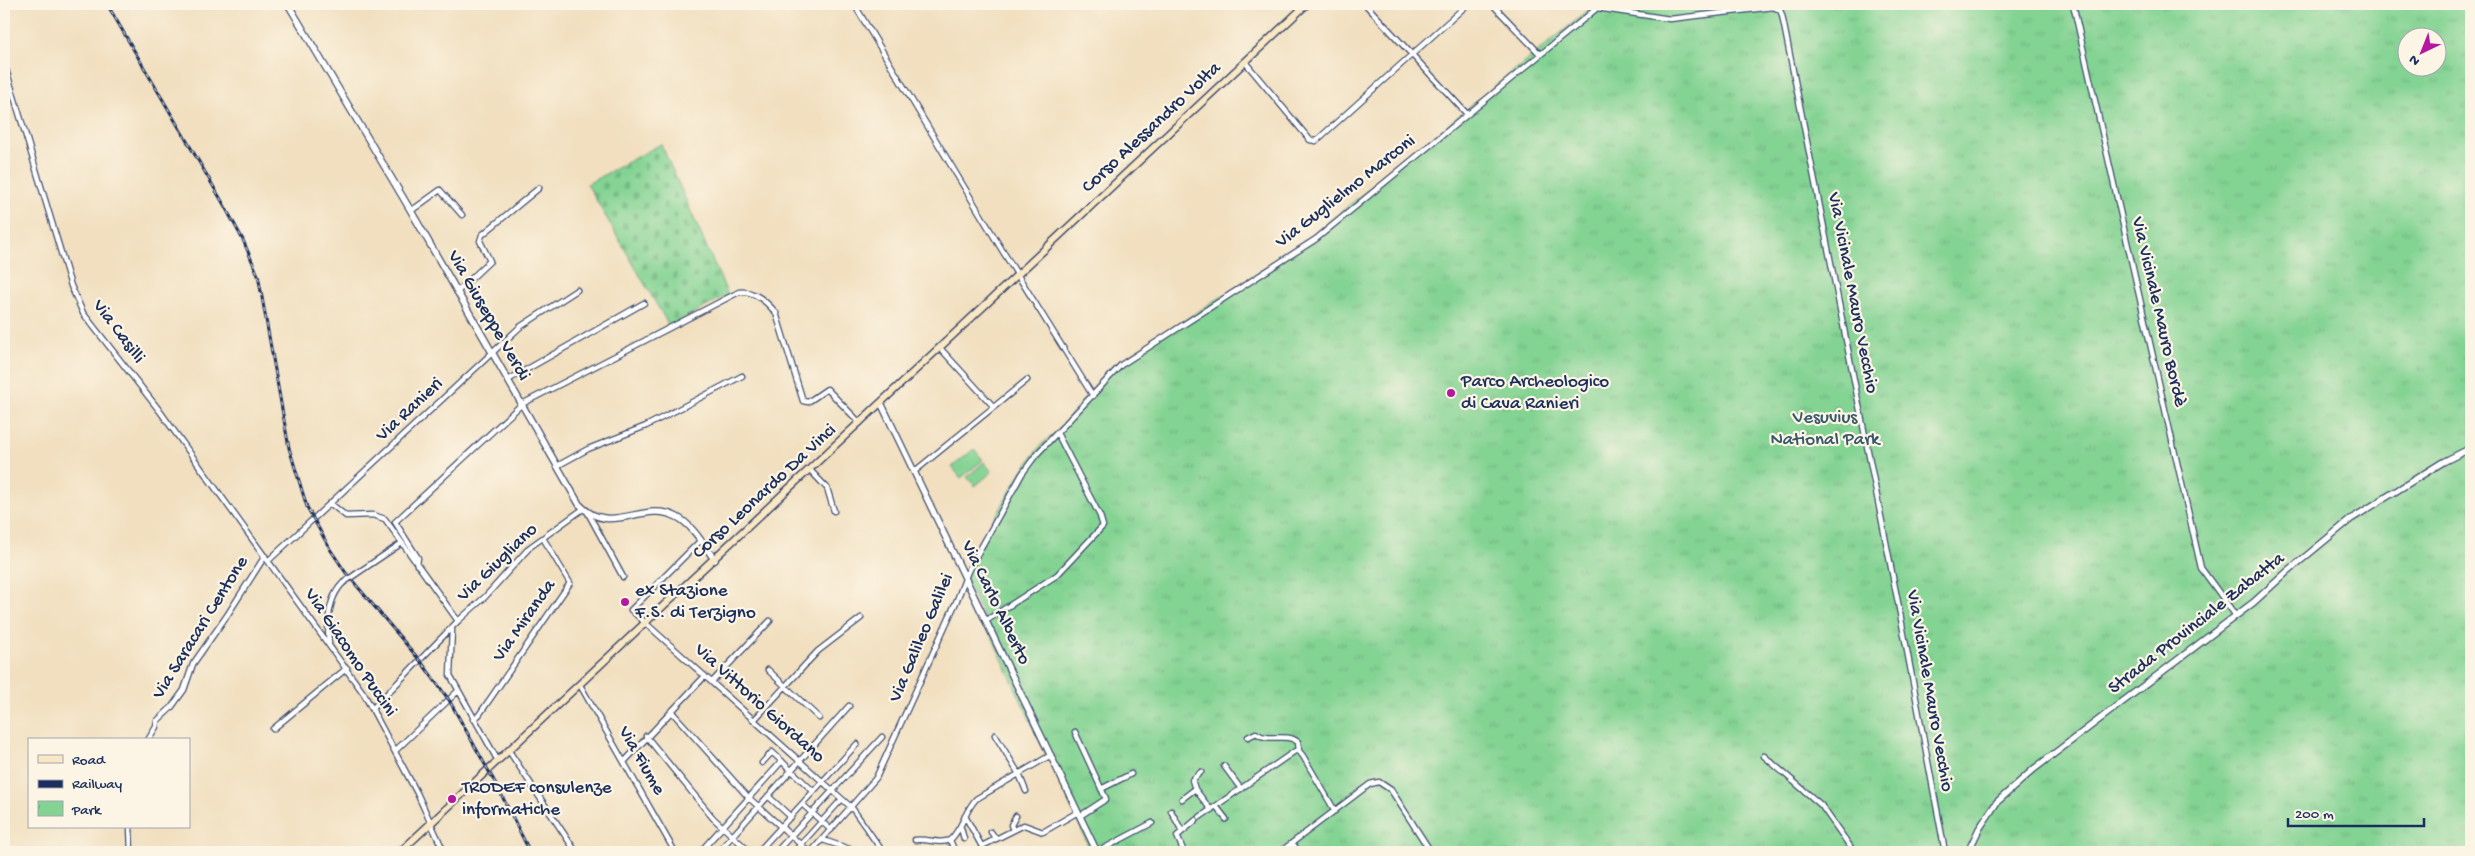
<svg xmlns="http://www.w3.org/2000/svg" width="2475" height="856" font-family="'Gochi Hand',sans-serif">
	<defs>
		<pattern id="cemetery-stones" width="16" height="16" patternUnits="userSpaceOnUse" patternTransform="scale(1.25)"><rect width="16" height="16" fill="#83d393"/><path d="M2 7V4a2 2 0 0 1 4 0v3zM10 15v-3a2 2 0 0 1 4 0v3z" fill="#71b581"/></pattern>
		<pattern id="park-tufts" width="24" height="20" patternUnits="userSpaceOnUse" patternTransform="scale(1.25)"><rect width="24" height="20" fill="#83d393"/><path d="M3 7l-1-3M5 7V3M7 7l1-3M15 17l-1-3M17 17v-4M19 17l1-3" fill="none" stroke="#71b581"/></pattern>
	</defs>
	<rect width="100%" height="100%" fill="#fcf5e5"/>
	<filter id="ink" filterUnits="userSpaceOnUse"><feTurbulence type="fractalNoise" baseFrequency=".02" numOctaves="2"/><feDisplacementMap in="SourceGraphic" scale="10" xChannelSelector="R" yChannelSelector="G"/><feConvolveMatrix kernelMatrix="1 2 1 2 8 2 1 2 1" color-interpolation-filters="sRGB"/></filter>
	<filter id="wash" filterUnits="userSpaceOnUse"><feTurbulence type="fractalNoise" baseFrequency=".0096" numOctaves="4" result="noise"/><feDisplacementMap in="SourceGraphic" scale="20" xChannelSelector="R" yChannelSelector="G"/><feGaussianBlur stdDeviation="1.12" result="paint"/><feColorMatrix in="noise" values="0 0 0 0 0 0 0 0 0 0 0 0 0 0 0 0 0 1.4 0 .05"/><feComposite in="paint" operator="in"/></filter>
	<g filter="url(#wash)">
		<rect width="100%" height="100%" fill="#f1dfbf"/>
		<path fill="#83d393" stroke="#4f8178" d="M 974,449 L 983,460 L 961,478 L 952,467 Z
			M 984,462 L 992,472 L 975,486 L 967,477 Z"/>
		<path fill="url(#cemetery-stones)" stroke="#4f8178" d="M 661,144 L 728,295 L 669,326 L 587,184 Z"/>
		<path fill="url(#park-tufts)" stroke="#4f8178" fill-rule="evenodd" d="M 1596,4 L 2471,4 L 2471,852 L 1091,852 L 1050,757 L 1046,755 L 965,578 L 968,565 L 1020,474 L 1040,446 L 1057,431 L 1112,366 L 1253,277 L 1315,233 ZM 2408,38 L 2438,38 L 2438,68 L 2408,68 Z"/>
	</g>
	<g filter="url(#ink)">
		<g fill="none" stroke-linecap="round" stroke-linejoin="round">
			<g stroke="#3b496d" stroke-width="7">
				<path id="minor" d="M 854,4 L 1002,250 L 1093,396
					M 1365,4 L 1467,114
					M 1492,4 L 1540,54
					M 2073,4 L 2201,568 L 2236,616
					M 1597,8 L 1670,19 L 1773,7 L 1780,10 L 1782,15 L 1899,608 L 1945,852
					M 1245,62 L 1310,140 L 1316,141 L 1468,4
					M 4,63 L 71,286 L 83,313 L 159,410 L 364,694 L 417,793 L 444,852
					M 411,211 L 440,190 L 462,215
					M 457,292 L 490,261 L 480,241 L 482,235 L 539,188
					M 940,348 L 994,407
					M 508,380 L 644,303
					M 557,466 L 588,449 L 646,426 L 742,376
					M 810,470 L 827,488 L 834,511
					M 915,471 L 1027,380
					M 331,504 L 346,516 L 373,515 L 385,519 L 458,621
					M 588,513 L 623,577
					M 700,541 L 631,610 L 852,808 L 883,852
					M 268,561 L 520,327 L 577,290
					M 417,565 L 418,558 L 395,522 L 522,404 L 739,292 C 754,290 767,302 776,313 L 803,401 L 808,402 L 827,389 L 860,423
					M 356,574 L 402,543
					M 987,620 L 1057,575 L 1103,526 L 1100,516 L 1057,433
					M 452,629 L 450,675 L 498,761
					M 329,643 C 327,623 328,598 343,583
					M 768,670 L 819,718
					M 712,682 L 770,621
					M 580,685 L 675,852
					M 373,708 L 458,621 L 485,597 L 530,547 L 583,509
					M 671,711 L 749,798 L 809,852
					M 473,719 L 479,715 L 570,583 L 543,538
					M 755,719 L 818,651 L 861,618
					M 273,729 L 347,668
					M 1075,732 L 1106,799 L 1080,816
					M 995,735 L 1019,774 L 1026,791
					M 646,736 L 713,818 L 750,852
					M 1248,737 L 1256,733 C 1269,743 1286,732 1298,742 L 1299,751
					M 148,740 L 156,727 L 157,721 L 171,708 L 184,690 L 193,664 L 228,614 L 265,556
					M 395,751 L 458,691
					M 509,751 L 576,852
					M 1764,756 L 1821,805 L 1854,852
					M 624,762 L 705,676
					M 762,763 L 772,752 L 813,791
					M 1224,766 L 1241,789
					M 1201,772 L 1192,780 L 1195,789 L 1211,810
					M 1101,789 L 1131,774
					M 768,796 L 791,817
					M 1182,799 L 1195,789
					M 802,804 L 831,830
					M 1216,806 L 1226,819
					M 1171,811 L 1182,831
					M 965,816 L 985,852
					M 1200,817 L 1295,751 L 1299,751 L 1303,756 L 1335,811
					M 130,827 L 131,852
					M 961,828 L 964,839
					M 1013,830 L 1011,825 L 1016,816
					M 991,832 L 996,839
					M 823,840 L 858,852
					M 915,840 C 928,838 938,845 950,840
					M 1292,843 L 1299,852
					M 982,846 L 1024,825 L 1043,832 L 1078,812
					M 700,852 L 782,761
					M 718,852 L 849,706
					M 758,852 L 857,744
					M 776,852 L 882,737
					M 794,852 L 842,799
					M 811,852 L 876,778 L 957,600 L 968,571 L 1022,474 L 1036,455 L 1121,365 L 1316,239 L 1602,4
					M 955,852 L 950,840 C 963,828 964,812 976,799 L 1051,755
					M 1004,852 L 1009,852
					M 1097,852 L 1152,823
					M 1184,852 L 1177,836 L 1196,820
					M 1280,852 L 1370,784 L 1379,782 L 1391,790 L 1431,852"/>
			</g>
			<g stroke="#3b496d" stroke-width="8">
				<path id="tertiary" d="M 288,4 L 411,211 L 579,504 C 610,538 643,499 677,517 C 693,525 704,546 715,560
					M 881,403 L 1097,852
					M 1968,852 L 1979,829 L 1997,802 L 2034,769 L 2254,602 L 2288,571 L 2351,519 L 2443,462 L 2471,448"/>
			</g>
			<g stroke="#3b496d" stroke-width="9">
				<path id="secondary" d="M 400,852 L 1307,4"/>
			</g>
			<use href="#minor" stroke="#fff" stroke-width="4.5"/>
			<use href="#tertiary" stroke="#fff" stroke-width="5.5"/>
			<use href="#secondary" stroke="#fae7c3" stroke-width="6"/>
			<g stroke="#1b2f5e" stroke-width="3">
				<path id="rail" d="M 107,4 L 223,203 L 243,240 L 258,275 L 289,448 L 307,507 L 330,549 L 346,573 L 422,663 L 449,700 L 497,786 L 530,852"/>
			</g>
			<use href="#rail" stroke="#fcf5e5" stroke-width="1" stroke-dasharray="4" stroke-linecap="butt"/>
			<g stroke="#3b496d" stroke-width="7" stroke-linecap="butt">
				<path id="minor-bridge" d="M 343,583 L 356,574"/>
			</g>
			<use href="#minor-bridge" stroke="#fff" stroke-width="4.5"/>
		</g>
	</g>
	<g fill="#b5179e" stroke="#fcf5e5" stroke-width="2">
		<circle cx="1451" cy="393" r="5"/>
		<circle cx="625" cy="602" r="5"/>
		<circle cx="452" cy="799" r="5"/>
	</g>
	<g text-anchor="middle" dominant-baseline="central" stroke-width="4.5" stroke-linejoin="round" paint-order="stroke">
		<g font-size="19" fill="#1b2f5e" stroke="#fcf5e5">
			<text transform="translate(1152 128) rotate(-43)">Corso Alessandro Volta</text>
			<text transform="translate(1346 192) rotate(-38)">Via Guglielmo Marconi</text>
			<text transform="translate(1852 293) rotate(79)">Via Vicinale Mauro Vecchio</text>
			<text transform="translate(2158 312) rotate(77)">Via Vicinale Mauro Bordè</text>
			<text transform="translate(488 316) rotate(60)">Via Giuseppe Verdi</text>
			<text transform="translate(118 332) rotate(53)">Via Casilli</text>
			<text transform="translate(410 410) rotate(-43)">Via Ranieri</text>
			<text transform="translate(765 492) rotate(-43)">Corso Leonardo Da Vinci</text>
			<text transform="translate(498 563) rotate(-44)">Via Giugliano</text>
			<text transform="translate(995 603) rotate(64)">Via Carlo Alberto</text>
			<text transform="translate(525 621) rotate(-55)">Via Miranda</text>
			<text transform="translate(2197 624) rotate(-38)">Strada Provinciale Zabatta</text>
			<text transform="translate(201 628) rotate(-58)">Via Saracari Centone</text>
			<text transform="translate(922 638) rotate(-67)">Via Galileo Galilei</text>
			<text transform="translate(350 653) rotate(56)">Via Giacomo Puccini</text>
			<text transform="translate(1929 691) rotate(80)">Via Vicinale Mauro Vecchio</text>
			<text transform="translate(759 704) rotate(42)">Via Vittorio Giordano</text>
			<text transform="translate(641 761) rotate(60)">Via Fiume</text>
		</g>
		<g font-size="19" fill="#1b2f5e" stroke="#fcf5e5" text-anchor="start">
			<text x="1461" y="382">Parco Archeologico<tspan x="1461" dy="22">di Cava Ranieri</tspan></text>
			<text x="635" y="591">ex Stazione<tspan x="635" dy="22">F.S. di Terzigno</tspan></text>
			<text x="462" y="788">TRODEF consulenze<tspan x="462" dy="22">informatiche</tspan></text>
		</g>
		<g font-size="19" fill="#35586b" stroke="#fcf5e5">
			<text x="1825" y="418">Vesuvius<tspan x="1825" dy="22">National Park</tspan></text>
		</g>
	</g>
	<rect width="2475" height="856" fill="none" stroke="#fcf5e5" stroke-width="20"/>
	<rect x="28" y="738" width="162" height="90" fill="#fcf5e5" stroke="#a2a6af"/>
	<rect x="38" y="755" width="25" height="8" fill="#fae7c3" stroke="#a2a6af"/>
	<text x="72" y="764" font-size="15" fill="#1b2f5e">Road</text>
	<rect x="38" y="780" width="25" height="8" fill="#1b2f5e" stroke="#a2a6af"/>
	<text x="72" y="788" font-size="15" fill="#1b2f5e">Railway</text>
	<rect x="38" y="801" width="25" height="15" fill="url(#park-tufts)" stroke="#a2a6af"/>
	<text x="72" y="814" font-size="15" fill="#1b2f5e">Park</text>
	<g transform="translate(2422 52) rotate(223)"><circle r="24" fill="#fcf5e5" stroke="#a2a6af"/>
	<path d="M0-4L9 19L0 12L-9 19Z" fill="#b5179e"/>
	<text y="-8" font-size="14" font-weight="bold" text-anchor="middle" fill="#1b2f5e">N</text>
	</g>
	<path d="M2288 818v8h136v-8" fill="none" stroke="#1b2f5e" stroke-width="2.5"/>
	<text x="2295" y="818" font-size="15" fill="#1b2f5e" stroke="#fcf5e5" stroke-width="4" paint-order="stroke">200 m</text>
</svg>
